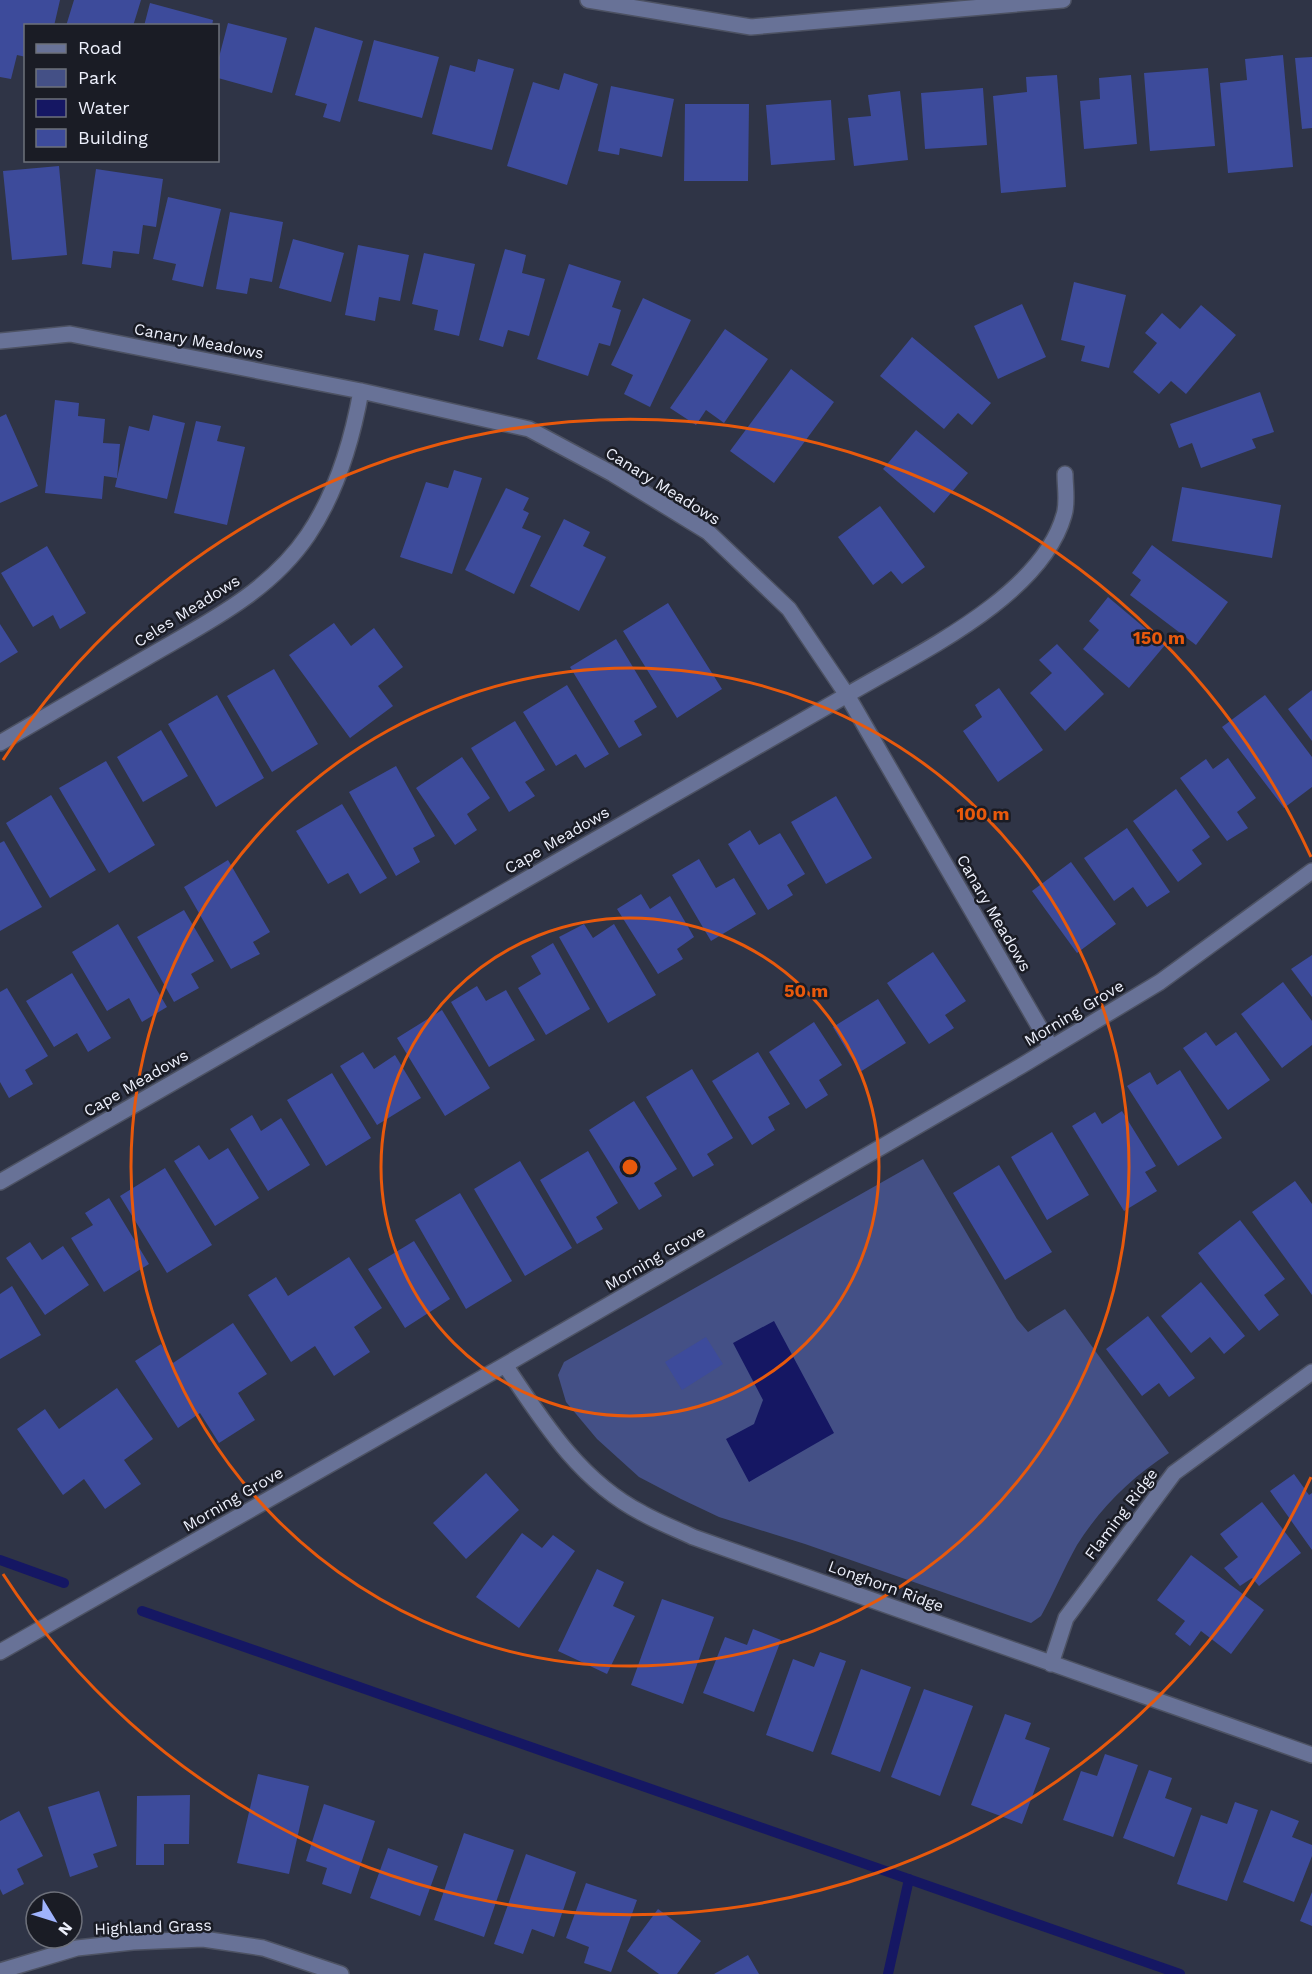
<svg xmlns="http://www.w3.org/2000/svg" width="1312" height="1974" font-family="'Work Sans',sans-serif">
	<rect width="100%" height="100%" fill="#2f3446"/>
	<path fill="#445086" d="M 923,1159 L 1017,1319 L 1028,1332 L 1065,1309 L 1169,1453 C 1132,1477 1101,1507 1077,1545 C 1064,1568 1054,1593 1041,1616 L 1031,1623 L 805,1544 L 719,1517 L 681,1499 L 639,1477 L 597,1439 L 566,1402 L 558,1375 L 564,1362 Z"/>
	<path fill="#151763" d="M 774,1321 L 834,1433 L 749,1482 L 726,1439 L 754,1424 L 763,1400 L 733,1343 Z"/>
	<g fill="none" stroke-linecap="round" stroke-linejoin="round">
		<path stroke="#151763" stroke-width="10" d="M 0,1560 L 64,1583
			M 142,1611 L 1180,1974
			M 888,1974 L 909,1879"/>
	</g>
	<path fill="#3d4b9b" d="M 0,0 L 60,0 L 54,26 L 26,26 L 26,57 L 17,55 L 11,79 L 0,77 Z
		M 74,0 L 141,0 L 133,26 L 66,26 Z
		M 150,3 L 213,20 L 212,26 L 144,26 Z
		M 228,23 L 287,38 L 272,93 L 218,78 L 218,61 Z
		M 315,27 L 363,41 L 340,122 L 323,117 L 327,104 L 295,95 Z
		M 374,40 L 439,57 L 422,118 L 358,101 Z
		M 1283,55 L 1293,167 L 1228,173 L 1220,83 L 1247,80 L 1245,59 Z
		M 1312,57 L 1312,128 L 1302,129 L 1295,58 Z
		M 478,59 L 514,69 L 492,150 L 432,134 L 450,65 L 475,72 Z
		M 1208,68 L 1215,146 L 1150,151 L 1144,73 Z
		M 564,73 L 598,84 L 567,185 L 507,166 L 533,82 L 559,90 Z
		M 1057,75 L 1066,187 L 1001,193 L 993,96 L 1027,92 L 1026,77 Z
		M 1131,75 L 1137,144 L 1084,149 L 1080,101 L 1100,99 L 1099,78 Z
		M 611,86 L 674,99 L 662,157 L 620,148 L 619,155 L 598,151 Z
		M 983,88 L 987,145 L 925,149 L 921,93 Z
		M 900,91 L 908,160 L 854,166 L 848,118 L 871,116 L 868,95 Z
		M 831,100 L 835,160 L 771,165 L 766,105 Z
		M 685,104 L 749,104 L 748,181 L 684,181 Z
		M 59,166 L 67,255 L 12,260 L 3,171 Z
		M 96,169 L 163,179 L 156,227 L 143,225 L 139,254 L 113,251 L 111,268 L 82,264 Z
		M 168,197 L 221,209 L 203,287 L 172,280 L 176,264 L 153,259 Z
		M 230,212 L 283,222 L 272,282 L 250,278 L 247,294 L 216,289 Z
		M 293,239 L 344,253 L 331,302 L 279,288 Z
		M 358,245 L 409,255 L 400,301 L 379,297 L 375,321 L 345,315 Z
		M 505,249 L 526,255 L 522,273 L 545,279 L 529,336 L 508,330 L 503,347 L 479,340 Z
		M 424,253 L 475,264 L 459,336 L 434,330 L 438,310 L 412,304 Z
		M 569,264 L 621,281 L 612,307 L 621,310 L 610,346 L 599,343 L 588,376 L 537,359 Z
		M 1074,282 L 1126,295 L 1109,368 L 1081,361 L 1085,346 L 1061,340 Z
		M 643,298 L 691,320 L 650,407 L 624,394 L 633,375 L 611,365 Z
		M 1022,304 L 1046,357 L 998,379 L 974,326 Z
		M 1201,305 L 1236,335 L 1186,394 L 1171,381 L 1159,394 L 1133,372 L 1157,343 L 1145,333 L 1162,313 L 1180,329 Z
		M 725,329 L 768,359 L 724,423 L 706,410 L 696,425 L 670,408 Z
		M 912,337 L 991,403 L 972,425 L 958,413 L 944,429 L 880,376 Z
		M 791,369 L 834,402 L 774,483 L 730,451 Z
		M 1260,392 L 1274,432 L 1252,439 L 1256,448 L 1201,468 L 1192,443 L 1179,448 L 1170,424 Z
		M 55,400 L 79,403 L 78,416 L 105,419 L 103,443 L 120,444 L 117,478 L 104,476 L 102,499 L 45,493 Z
		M 6,414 L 38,486 L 0,503 L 0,417 Z
		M 153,415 L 185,423 L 167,499 L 115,487 L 129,426 L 149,431 Z
		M 196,421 L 221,426 L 217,441 L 245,447 L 227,525 L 174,513 Z
		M 916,430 L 968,473 L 934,513 L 883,469 Z
		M 454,470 L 482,478 L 452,574 L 400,557 L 426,482 L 448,488 Z
		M 1182,487 L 1281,505 L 1272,558 L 1172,541 Z
		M 506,488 L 529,498 L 523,510 L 529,513 L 522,528 L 541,536 L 514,594 L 465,570 Z
		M 880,506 L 925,567 L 902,584 L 891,571 L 873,585 L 838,537 Z
		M 564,519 L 590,532 L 583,546 L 606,557 L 579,611 L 530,586 Z
		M 1152,545 L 1228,602 L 1196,645 L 1130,595 L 1141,580 L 1132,573 Z
		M 47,546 L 86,613 L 60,629 L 53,615 L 33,627 L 1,573 Z
		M 1108,597 L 1165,645 L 1129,688 L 1083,649 L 1099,630 L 1089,621 Z
		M 668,603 L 722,689 L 677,718 L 623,631 Z
		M 334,623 L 351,646 L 374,628 L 403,667 L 378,686 L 393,706 L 350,738 L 289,655 Z
		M 0,624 L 18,652 L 0,663 Z
		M 616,639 L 657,707 L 634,721 L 642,735 L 619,748 L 570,667 Z
		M 1057,644 L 1104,694 L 1065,731 L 1030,693 L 1052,673 L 1039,660 Z
		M 274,669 L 318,744 L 272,772 L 227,696 Z
		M 567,685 L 609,754 L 585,768 L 576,754 L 556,766 L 523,712 Z
		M 999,688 L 1043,750 L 998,782 L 963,731 L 982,717 L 975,705 Z
		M 1312,690 L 1312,741 L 1288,709 Z
		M 217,695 L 264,778 L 216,807 L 168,724 Z
		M 1265,695 L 1312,757 L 1312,787 L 1284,808 L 1222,727 Z
		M 515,721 L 545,770 L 525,782 L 535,796 L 509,812 L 471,748 Z
		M 161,730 L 188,776 L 143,802 L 117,757 Z
		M 462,757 L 490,798 L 467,814 L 477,830 L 455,845 L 416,788 Z
		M 1228,758 L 1256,798 L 1237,812 L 1248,828 L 1227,841 L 1180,778 L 1206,759 L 1213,769 Z
		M 106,761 L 155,845 L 109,873 L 59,788 Z
		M 396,766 L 435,836 L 413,848 L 420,862 L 396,876 L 349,792 Z
		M 1176,789 L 1210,837 L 1192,850 L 1202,864 L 1178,882 L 1133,821 Z
		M 51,795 L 96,870 L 50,898 L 6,823 Z
		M 836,796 L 872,858 L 826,884 L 791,822 Z
		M 342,804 L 387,878 L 360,894 L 348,873 L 328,884 L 296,831 Z
		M 1127,828 L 1170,892 L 1147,907 L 1133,887 L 1114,901 L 1084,858 Z
		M 750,830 L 759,845 L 780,833 L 805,874 L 787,885 L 793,895 L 768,910 L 728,844 Z
		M 4,841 L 42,907 L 0,931 L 0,843 Z
		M 699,859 L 716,888 L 734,878 L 756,914 L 711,941 L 672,875 Z
		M 228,860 L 270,932 L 253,942 L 260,954 L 231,969 L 184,887 Z
		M 1071,862 L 1116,924 L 1077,953 L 1032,891 Z
		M 641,894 L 650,909 L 670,896 L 694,937 L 677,949 L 683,959 L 658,974 L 617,909 Z
		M 184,910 L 214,961 L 191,974 L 199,988 L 174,1002 L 137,937 Z
		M 118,924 L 167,1007 L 142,1022 L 129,998 L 107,1011 L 72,952 Z
		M 584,924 L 593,938 L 614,924 L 656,995 L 608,1023 L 559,937 Z
		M 553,943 L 590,1009 L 546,1035 L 518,988 L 541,974 L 531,956 Z
		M 933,952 L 966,1001 L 945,1015 L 954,1028 L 929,1044 L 887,983 Z
		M 1312,955 L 1312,997 L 1291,969 Z
		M 72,973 L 111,1038 L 88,1052 L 77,1033 L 54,1047 L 26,1001 Z
		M 1283,982 L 1312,1021 L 1312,1045 L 1282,1068 L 1241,1014 Z
		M 477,986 L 486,1001 L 506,990 L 535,1040 L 489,1067 L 451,1002 Z
		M 7,988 L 48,1056 L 25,1070 L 33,1084 L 9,1098 L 0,1082 L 0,992 Z
		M 878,999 L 906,1043 L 860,1072 L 833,1027 Z
		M 442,1010 L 490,1088 L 445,1116 L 397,1038 Z
		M 814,1022 L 842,1065 L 819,1080 L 828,1095 L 806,1109 L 769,1052 Z
		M 1206,1032 L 1216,1046 L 1236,1032 L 1270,1080 L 1228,1110 L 1183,1048 Z
		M 363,1052 L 374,1069 L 395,1055 L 421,1098 L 377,1125 L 340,1066 Z
		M 758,1052 L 790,1104 L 768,1117 L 775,1130 L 752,1145 L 712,1081 Z
		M 692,1069 L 733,1138 L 707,1154 L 714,1165 L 693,1177 L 646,1097 Z
		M 1180,1070 L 1222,1138 L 1178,1166 L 1127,1086 L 1150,1072 L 1157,1085 Z
		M 332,1073 L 371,1138 L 326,1166 L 287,1100 Z
		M 634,1101 L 677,1169 L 654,1183 L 662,1196 L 639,1210 L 589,1130 Z
		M 1122,1111 L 1156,1166 L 1145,1172 L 1157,1191 L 1124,1211 L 1072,1126 L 1095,1112 L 1102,1124 Z
		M 252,1115 L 261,1131 L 281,1118 L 310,1165 L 268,1191 L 230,1129 Z
		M 1052,1132 L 1089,1195 L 1047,1220 L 1011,1157 Z
		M 199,1145 L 209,1160 L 228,1148 L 259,1198 L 215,1226 L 174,1161 Z
		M 588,1151 L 618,1203 L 596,1217 L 603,1229 L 577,1244 L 540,1180 Z
		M 520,1161 L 572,1248 L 525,1276 L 474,1189 Z
		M 999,1165 L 1052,1252 L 1005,1280 L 953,1193 Z
		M 165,1168 L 212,1245 L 167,1273 L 120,1196 Z
		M 1295,1181 L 1312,1204 L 1312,1295 L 1252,1212 Z
		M 460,1193 L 512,1281 L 466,1309 L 415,1220 Z
		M 109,1198 L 149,1264 L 104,1292 L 71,1238 L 93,1225 L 85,1213 Z
		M 1240,1220 L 1285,1279 L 1264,1295 L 1279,1315 L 1259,1331 L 1198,1253 Z
		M 414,1241 L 450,1299 L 405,1328 L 368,1269 Z
		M 30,1242 L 42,1260 L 63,1246 L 89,1285 L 45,1315 L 6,1258 Z
		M 349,1257 L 382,1308 L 354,1327 L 370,1352 L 334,1376 L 315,1346 L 291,1362 L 248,1295 L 276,1277 L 288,1296 Z
		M 1201,1282 L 1245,1336 L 1224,1354 L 1210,1337 L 1191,1353 L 1161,1316 Z
		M 12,1286 L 41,1335 L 0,1359 L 0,1294 Z
		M 1148,1316 L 1195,1378 L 1169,1397 L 1159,1383 L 1142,1396 L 1106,1349 Z
		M 233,1323 L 267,1374 L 238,1393 L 255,1420 L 219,1443 L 200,1413 L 178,1428 L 135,1361 L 161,1344 L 173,1363 Z
		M 706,1337 L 723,1364 L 682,1390 L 665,1362 Z
		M 117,1388 L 153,1439 L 124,1460 L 141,1484 L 105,1509 L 84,1479 L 63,1495 L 17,1429 L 45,1409 L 59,1429 Z
		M 486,1473 L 519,1510 L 466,1559 L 433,1523 Z
		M 1294,1474 L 1309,1495 L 1312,1493 L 1312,1550 L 1270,1491 Z
		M 1262,1502 L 1301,1553 L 1259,1586 L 1252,1578 L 1240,1586 L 1224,1568 L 1238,1557 L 1220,1534 Z
		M 522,1533 L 542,1548 L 553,1535 L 575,1551 L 519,1628 L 476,1597 Z
		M 1191,1555 L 1264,1610 L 1231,1654 L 1201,1631 L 1190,1646 L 1175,1634 L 1185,1621 L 1157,1600 Z
		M 597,1569 L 624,1582 L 613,1606 L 635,1616 L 607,1674 L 558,1651 Z
		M 662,1599 L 714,1617 L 683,1704 L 631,1685 Z
		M 753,1629 L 781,1640 L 754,1712 L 703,1693 L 725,1637 L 747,1645 Z
		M 820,1652 L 846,1661 L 813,1752 L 766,1735 L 793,1659 L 814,1667 Z
		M 861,1669 L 911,1687 L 880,1772 L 831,1754 Z
		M 924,1689 L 973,1706 L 940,1796 L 891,1777 Z
		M 1005,1714 L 1031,1723 L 1025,1739 L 1050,1748 L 1022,1824 L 971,1805 Z
		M 1105,1754 L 1138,1765 L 1113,1837 L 1063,1820 L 1081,1771 L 1097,1776 Z
		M 1149,1770 L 1172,1778 L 1165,1798 L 1192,1808 L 1174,1857 L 1123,1838 Z
		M 258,1774 L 309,1786 L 289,1874 L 237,1863 Z
		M 99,1791 L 117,1846 L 93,1854 L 98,1867 L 70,1877 L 48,1807 Z
		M 190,1795 L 189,1844 L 164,1844 L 164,1865 L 136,1865 L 137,1796 Z
		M 1235,1802 L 1258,1810 L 1227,1901 L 1177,1884 L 1201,1815 L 1227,1824 Z
		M 324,1804 L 375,1821 L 351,1894 L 322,1884 L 327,1868 L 306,1861 Z
		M 1271,1810 L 1299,1821 L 1292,1837 L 1312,1845 L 1312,1856 L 1294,1902 L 1243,1882 Z
		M 19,1811 L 43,1856 L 17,1869 L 24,1884 L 3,1895 L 0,1889 L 0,1821 Z
		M 464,1833 L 514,1850 L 484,1937 L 434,1920 Z
		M 388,1848 L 438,1866 L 420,1916 L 370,1898 Z
		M 526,1854 L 576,1872 L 554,1937 L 532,1929 L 523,1954 L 494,1944 Z
		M 586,1883 L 637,1900 L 611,1972 L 584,1963 L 589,1947 L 566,1938 Z
		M 1312,1892 L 1312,1926 L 1300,1921 Z
		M 658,1909 L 701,1941 L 677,1974 L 659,1974 L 627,1951 Z
		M 748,1955 L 759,1974 L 714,1974 Z"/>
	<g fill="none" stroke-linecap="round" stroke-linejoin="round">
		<g stroke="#4d5263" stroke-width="18">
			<path id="street" d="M 588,0 L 751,27 L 1063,0
				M 0,341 L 70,334 L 361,391 L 529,429 L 613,474 L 708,532 L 789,609 L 847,695 L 1051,1047
				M 0,743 C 49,715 97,686 146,658 C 204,624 269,593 308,535 C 337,492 352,441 361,391
				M 0,1182 L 847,695 C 916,654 1041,597 1064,515 C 1068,503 1065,487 1065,474
				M 505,1365 C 543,1422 580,1481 642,1513 C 658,1522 676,1529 693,1537 L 1312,1755
				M 0,1652 L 505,1365 L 1021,1066 L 1160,982 L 1312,871
				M 1051,1664 L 1066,1618 L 1174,1473 L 1312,1372
				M 0,1971 L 77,1948 L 133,1942 L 203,1939 L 263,1948 L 341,1974"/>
		</g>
		<use href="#street" stroke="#687297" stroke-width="15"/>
	</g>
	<g fill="none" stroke="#e8590c" stroke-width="3">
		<circle cx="630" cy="1167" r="249"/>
		<circle cx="630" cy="1167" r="499"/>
		<path d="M1311 1477A748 748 0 0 1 3 1574M3 760A748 748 0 0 1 1311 857"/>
	</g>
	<g text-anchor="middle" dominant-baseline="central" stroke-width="5" stroke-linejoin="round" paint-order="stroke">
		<g font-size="16" fill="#edf0fc" stroke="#1a1c25">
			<text transform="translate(199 341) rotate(11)">Canary Meadows</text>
			<text transform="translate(663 486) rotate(32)">Canary Meadows</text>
			<text transform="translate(187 611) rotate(-32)">Celes Meadows</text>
			<text transform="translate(557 840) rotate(-30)">Cape Meadows</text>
			<text transform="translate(994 913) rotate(60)">Canary Meadows</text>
			<text transform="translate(1074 1013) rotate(-31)">Morning Grove</text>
			<text transform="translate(136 1083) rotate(-30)">Cape Meadows</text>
			<text transform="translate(655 1258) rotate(-30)">Morning Grove</text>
			<text transform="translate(233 1499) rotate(-30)">Morning Grove</text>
			<text transform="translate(1121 1514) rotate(-53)">Flaming Ridge</text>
			<text transform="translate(886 1586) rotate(20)">Longhorn Ridge</text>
			<text transform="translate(153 1927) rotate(-2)">Highland Grass</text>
		</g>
	</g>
	<circle cx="630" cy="1167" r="9" fill="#e8590c" stroke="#1a1c25" stroke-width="3"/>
	<g font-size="18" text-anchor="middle" font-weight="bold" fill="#e8590c" stroke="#1a1c25" stroke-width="5" stroke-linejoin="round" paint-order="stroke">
		<text x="1159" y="644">150 m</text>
		<text x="983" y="820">100 m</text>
		<text x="806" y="997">50 m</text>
	</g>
	<rect x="24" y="24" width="195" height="138" fill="#1a1c25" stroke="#6e717b" stroke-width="1.5"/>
	<rect x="36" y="44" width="30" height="9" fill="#687297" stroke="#6e717b" stroke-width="1.5"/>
	<text x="78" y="54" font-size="18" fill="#edf0fc">Road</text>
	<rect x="36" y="69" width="30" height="18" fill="#445086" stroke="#6e717b" stroke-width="1.5"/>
	<text x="78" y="84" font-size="18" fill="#edf0fc">Park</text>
	<rect x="36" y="99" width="30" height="18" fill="#151763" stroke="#6e717b" stroke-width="1.5"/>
	<text x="78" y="114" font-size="18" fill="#edf0fc">Water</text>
	<rect x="36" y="129" width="30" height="18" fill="#3d4b9b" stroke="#6e717b" stroke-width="1.5"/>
	<text x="78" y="144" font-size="18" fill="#edf0fc">Building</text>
	<g transform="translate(54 1920) rotate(128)"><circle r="28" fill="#1a1c25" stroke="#6e717b" stroke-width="1.5"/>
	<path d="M0-4.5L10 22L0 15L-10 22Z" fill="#9fb3fd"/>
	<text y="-9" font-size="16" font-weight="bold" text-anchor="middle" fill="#edf0fc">N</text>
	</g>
</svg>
